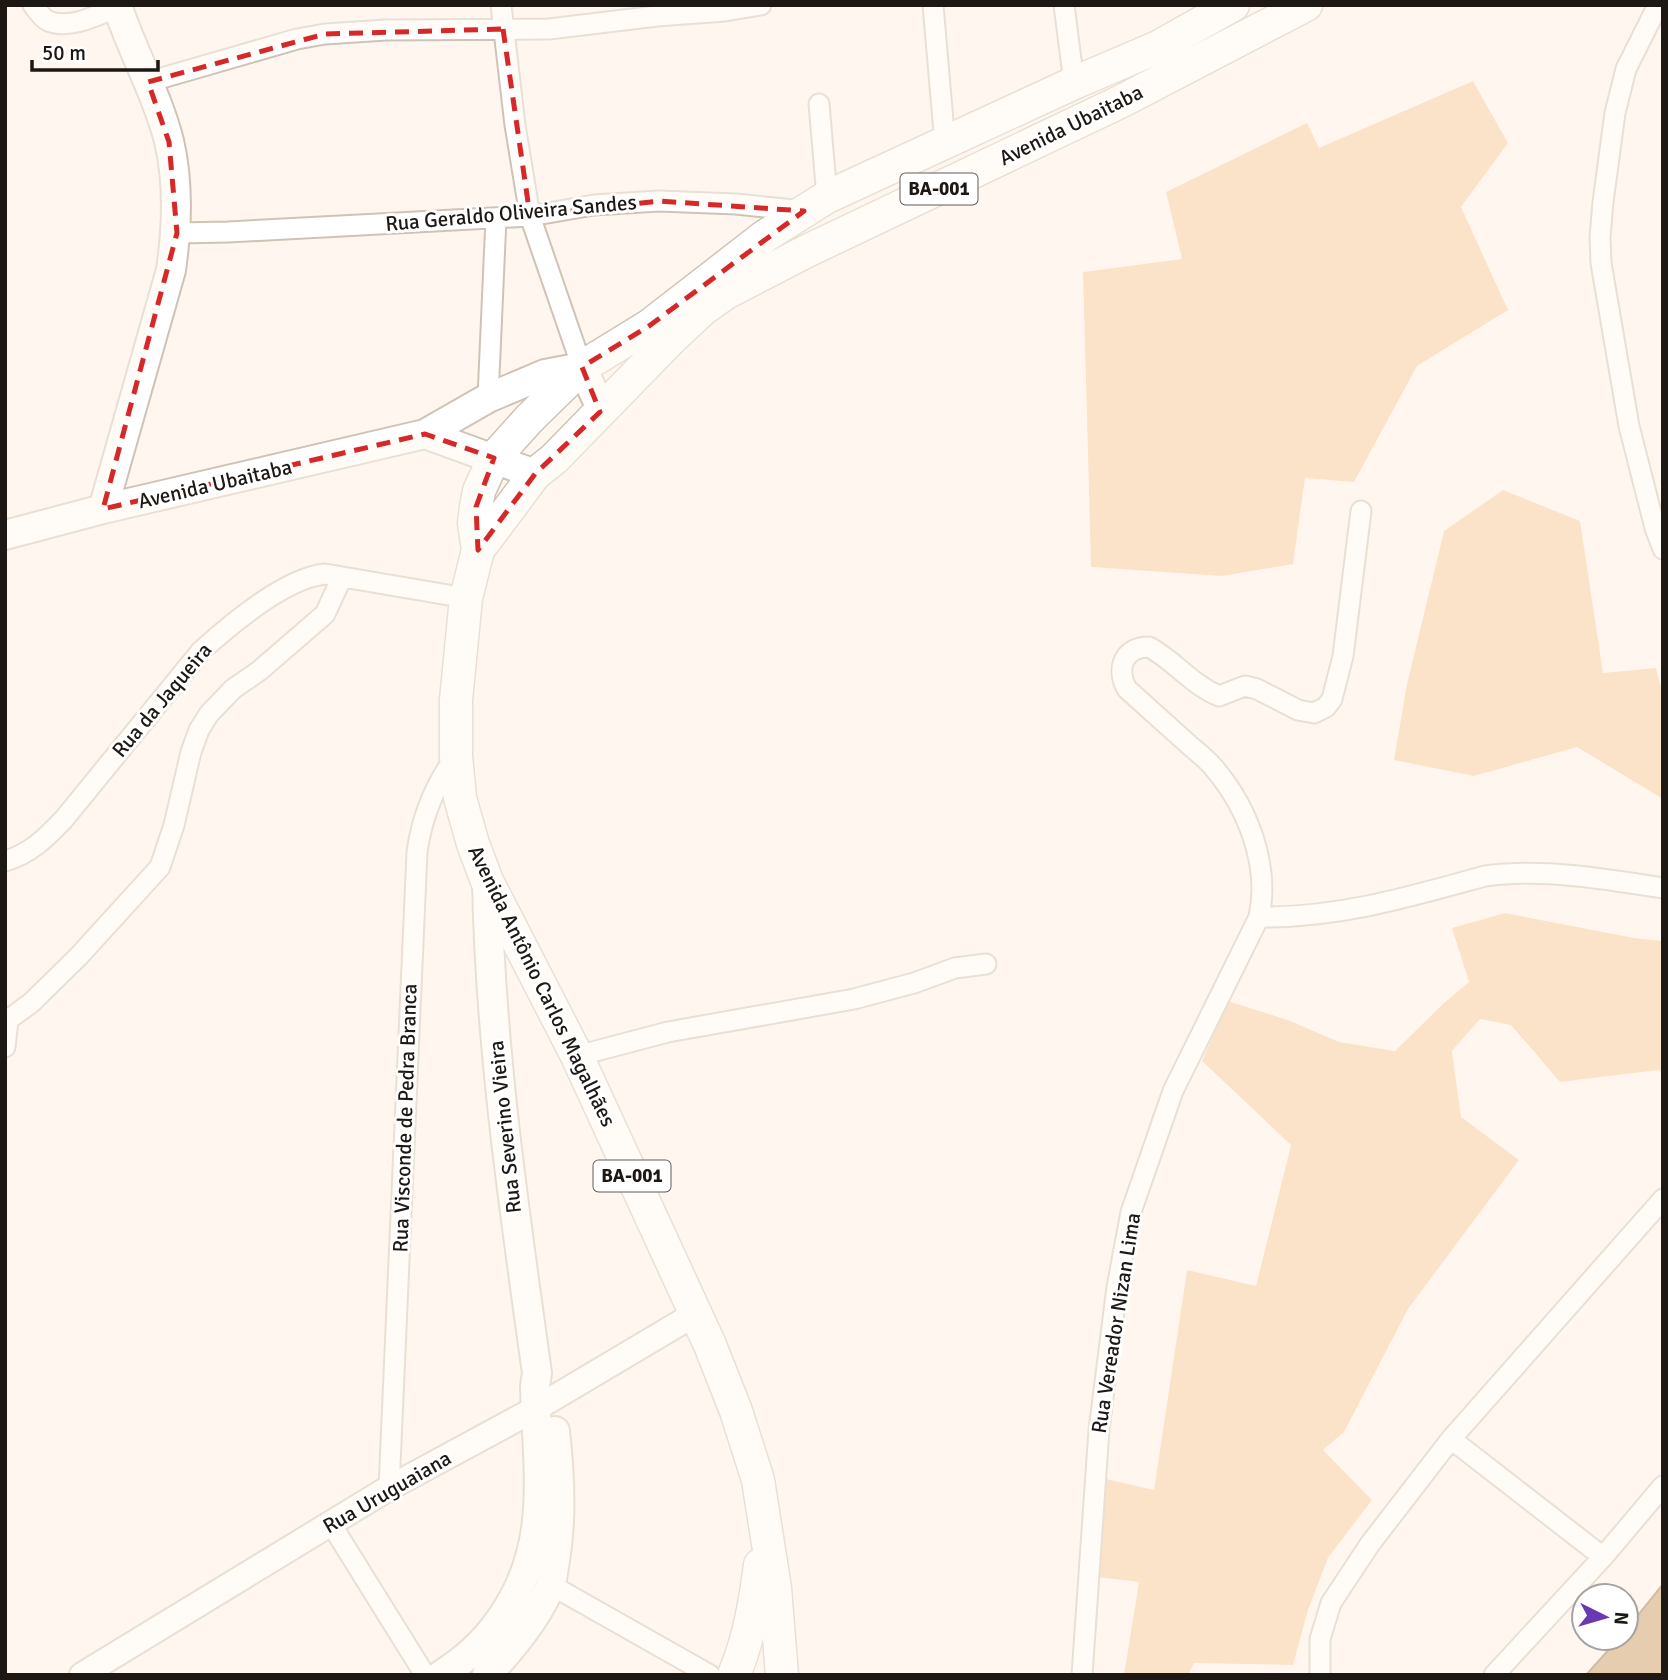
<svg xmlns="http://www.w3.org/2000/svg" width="1668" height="1680" font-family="Signika,sans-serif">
	<rect width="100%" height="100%" fill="#fff7ef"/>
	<path fill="#f7cb9d" d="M 1473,81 L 1508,143 L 1461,207 L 1508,310 L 1417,366 L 1354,482 L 1305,478 L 1293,564 L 1222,576 L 1091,567 L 1083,272 L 1182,259 L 1166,192 L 1307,123 L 1319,148 Z
		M 1503,490 L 1580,521 L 1603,673 L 1656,668 L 1663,696 L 1663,799 L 1577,747 L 1474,776 L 1394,760 L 1407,684 L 1444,531 Z
		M 1505,913 L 1634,938 L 1663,941 L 1663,1074 L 1659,1070 L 1560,1082 L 1511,1025 L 1480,1019 L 1452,1051 L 1461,1117 L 1519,1160 L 1408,1309 L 1344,1432 L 1323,1450 L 1372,1500 L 1328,1558 L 1308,1610 L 1293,1665 L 1194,1663 L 1188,1675 L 1124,1675 L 1139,1582 L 1097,1577 L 1106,1479 L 1154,1490 L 1187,1270 L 1256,1286 L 1291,1145 L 1202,1061 L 1228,1001 L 1288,1020 L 1339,1042 L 1395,1051 L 1444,1003 L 1469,982 L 1452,928 Z"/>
	<path fill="#cb9963" stroke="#97724b" stroke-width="2" d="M 1663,1584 L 1663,1675 L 1586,1675 L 1619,1638 L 1626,1638 L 1626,1630 Z"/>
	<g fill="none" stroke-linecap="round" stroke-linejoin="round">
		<g stroke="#cfc3b6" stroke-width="23">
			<path id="minor" d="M 33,5 C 37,10 42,18 48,21 C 70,30 98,15 117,7
				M 501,5 L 515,125 L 530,216 L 582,367
				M 933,5 L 945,144
				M 1064,5 L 1074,83
				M 1658,5 L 1626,69 L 1615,113 L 1603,202 L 1600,237 L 1601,263 L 1629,426 L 1655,528 L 1663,549
				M 148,82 L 297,39 L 325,34 L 386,30 L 549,29 L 657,16 L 725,11 L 761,5
				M 819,104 L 827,197
				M 177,233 L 228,232 L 530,216 L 594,205 L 659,201 L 736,204 L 804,211
				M 488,398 L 496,218
				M 5,861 C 30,854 46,838 64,819 L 201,651 C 231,624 285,578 325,574 L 466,598
				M 1259,917 C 1339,918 1409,897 1485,876 C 1541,868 1607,879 1663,888
				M 5,1022 L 31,1003 L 78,957 L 160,867 L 174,825 L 191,752 L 199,730 L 209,714 L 233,689 L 259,671 L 325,614 L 342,577
				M 5,1047 L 8,1021
				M 577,1056 L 668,1032 L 854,999 L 914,983 L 955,968 L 986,964
				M 1451,1439 L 1603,1557
				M 389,1488 L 417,852 C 422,816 434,786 456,756
				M 331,1524 L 425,1675
				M 551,1585 L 710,1675
				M 1082,1675 L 1099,1430 L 1117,1287 L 1131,1212 L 1173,1091 L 1259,917 C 1270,865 1248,808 1214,768 C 1207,759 1196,751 1187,743 C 1167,725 1147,707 1127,689 C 1116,669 1123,647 1149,647 C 1175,661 1192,685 1219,696 L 1245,686 L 1257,689 L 1298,710 L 1314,713 L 1326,707 L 1332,699 L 1343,656 L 1361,511
				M 1320,1675 L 1320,1639 L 1331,1603 L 1370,1544 L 1451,1439 L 1663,1199
				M 1494,1675 L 1603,1557 L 1663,1486"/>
		</g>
		<g stroke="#cfc3b6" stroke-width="28">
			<path id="tertiary" d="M 82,1675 L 389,1488 L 535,1409 L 695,1314"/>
		</g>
		<g stroke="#cfc3b6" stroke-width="32">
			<path id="secondary" d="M 425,434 L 535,474
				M 103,509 L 171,270 C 177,228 179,183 169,141 C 157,94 132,51 117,5
				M 5,535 L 103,509 L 425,434 L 488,398 L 545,374 L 582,367 L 598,402 L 600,412
				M 441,1675 C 465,1660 484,1643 500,1620 C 553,1546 537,1471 535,1386 L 537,1373 C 514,1209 490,1046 487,881
				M 487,1675 C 511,1649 536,1620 550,1587 C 553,1579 553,1569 555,1561 C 562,1518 560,1474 555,1431"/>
		</g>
		<g stroke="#cfc3b6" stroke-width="35">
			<path id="primary" d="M 478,550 L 474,523 L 476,507 L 479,491 L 494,458 L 529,419 L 582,367 L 649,326 L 765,236 L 827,197 L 1074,83 L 1158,47 L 1233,5
				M 734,1675 C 749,1639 755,1603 760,1565
				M 782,1675 L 775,1588 L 758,1480 L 736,1411 L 710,1345 L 577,1056 L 487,881 L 473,844 L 460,798 L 456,756 L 456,700 L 466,598 L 478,550 L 535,474 L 554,459 L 671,339 L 702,310 L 726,293 L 807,251 L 1122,101 L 1306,5"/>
		</g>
		<use href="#minor" stroke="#fff" stroke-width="19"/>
		<use href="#tertiary" stroke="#fff" stroke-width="24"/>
		<use href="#secondary" stroke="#fff" stroke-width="28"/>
		<use href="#primary" stroke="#fff" stroke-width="32"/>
	</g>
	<path d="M0 0H1668V1680H0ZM 503,29 L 530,216 L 659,201 L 804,211 L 649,326 L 582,367 L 600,412 L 535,474 L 478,550 L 476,507 L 494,458 L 425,434 L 103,509 L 177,233 L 169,142 L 148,82 L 325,34 Z" fill="#fff7ef" fill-opacity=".55" fill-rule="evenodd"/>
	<path fill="none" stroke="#d62828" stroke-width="5" stroke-dasharray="14 9" stroke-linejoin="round" d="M 503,29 L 530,216 L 659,201 L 804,211 L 649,326 L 582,367 L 600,412 L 535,474 L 478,550 L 476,507 L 494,458 L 425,434 L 103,509 L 177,233 L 169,142 L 148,82 L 325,34 Z"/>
	<g text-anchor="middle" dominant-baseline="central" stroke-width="6" stroke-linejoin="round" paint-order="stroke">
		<g fill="#fff" stroke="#615d5a" stroke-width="2">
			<rect x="900.5" y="173.5" width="77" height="31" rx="5"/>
			<rect x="593.5" y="1160.5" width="77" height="31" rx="5"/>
		</g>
		<g font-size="19" font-weight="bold" fill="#1d1814">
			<text x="939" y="189">BA-001</text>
			<text x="632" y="1176">BA-001</text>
		</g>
		<g font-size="21" fill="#1d1814" stroke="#fff">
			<text transform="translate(1071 125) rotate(-26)">Avenida Ubaitaba</text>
			<text transform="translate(511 213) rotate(-5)">Rua Geraldo Oliveira Sandes</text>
			<text transform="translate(215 484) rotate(-13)">Avenida Ubaitaba</text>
			<text transform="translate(162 700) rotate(-50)">Rua da Jaqueira</text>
			<text transform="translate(542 986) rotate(64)">Avenida Antônio Carlos Magalhães</text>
			<text transform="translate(405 1118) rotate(-88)">Rua Visconde de Pedra Branca</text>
			<text transform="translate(505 1127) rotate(-96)">Rua Severino Vieira</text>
			<text transform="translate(1116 1323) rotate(-81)">Rua Vereador Nizan Lima</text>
			<text transform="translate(387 1492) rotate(-30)">Rua Uruguaiana</text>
		</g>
	</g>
	<rect width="1668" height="1680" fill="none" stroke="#1d1814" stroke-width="14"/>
	<g transform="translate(1605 1617) rotate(95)"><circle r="33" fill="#ffffff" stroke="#a5a3a1" stroke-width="2"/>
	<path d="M0-5L12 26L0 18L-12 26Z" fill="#6a39b1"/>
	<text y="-10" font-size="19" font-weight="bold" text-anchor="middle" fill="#1d1814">N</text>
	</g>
	<path d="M32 60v10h126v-10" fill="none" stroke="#1d1814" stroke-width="3.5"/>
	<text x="42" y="60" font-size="21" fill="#1d1814" stroke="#ffffff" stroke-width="5" paint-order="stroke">50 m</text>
</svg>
